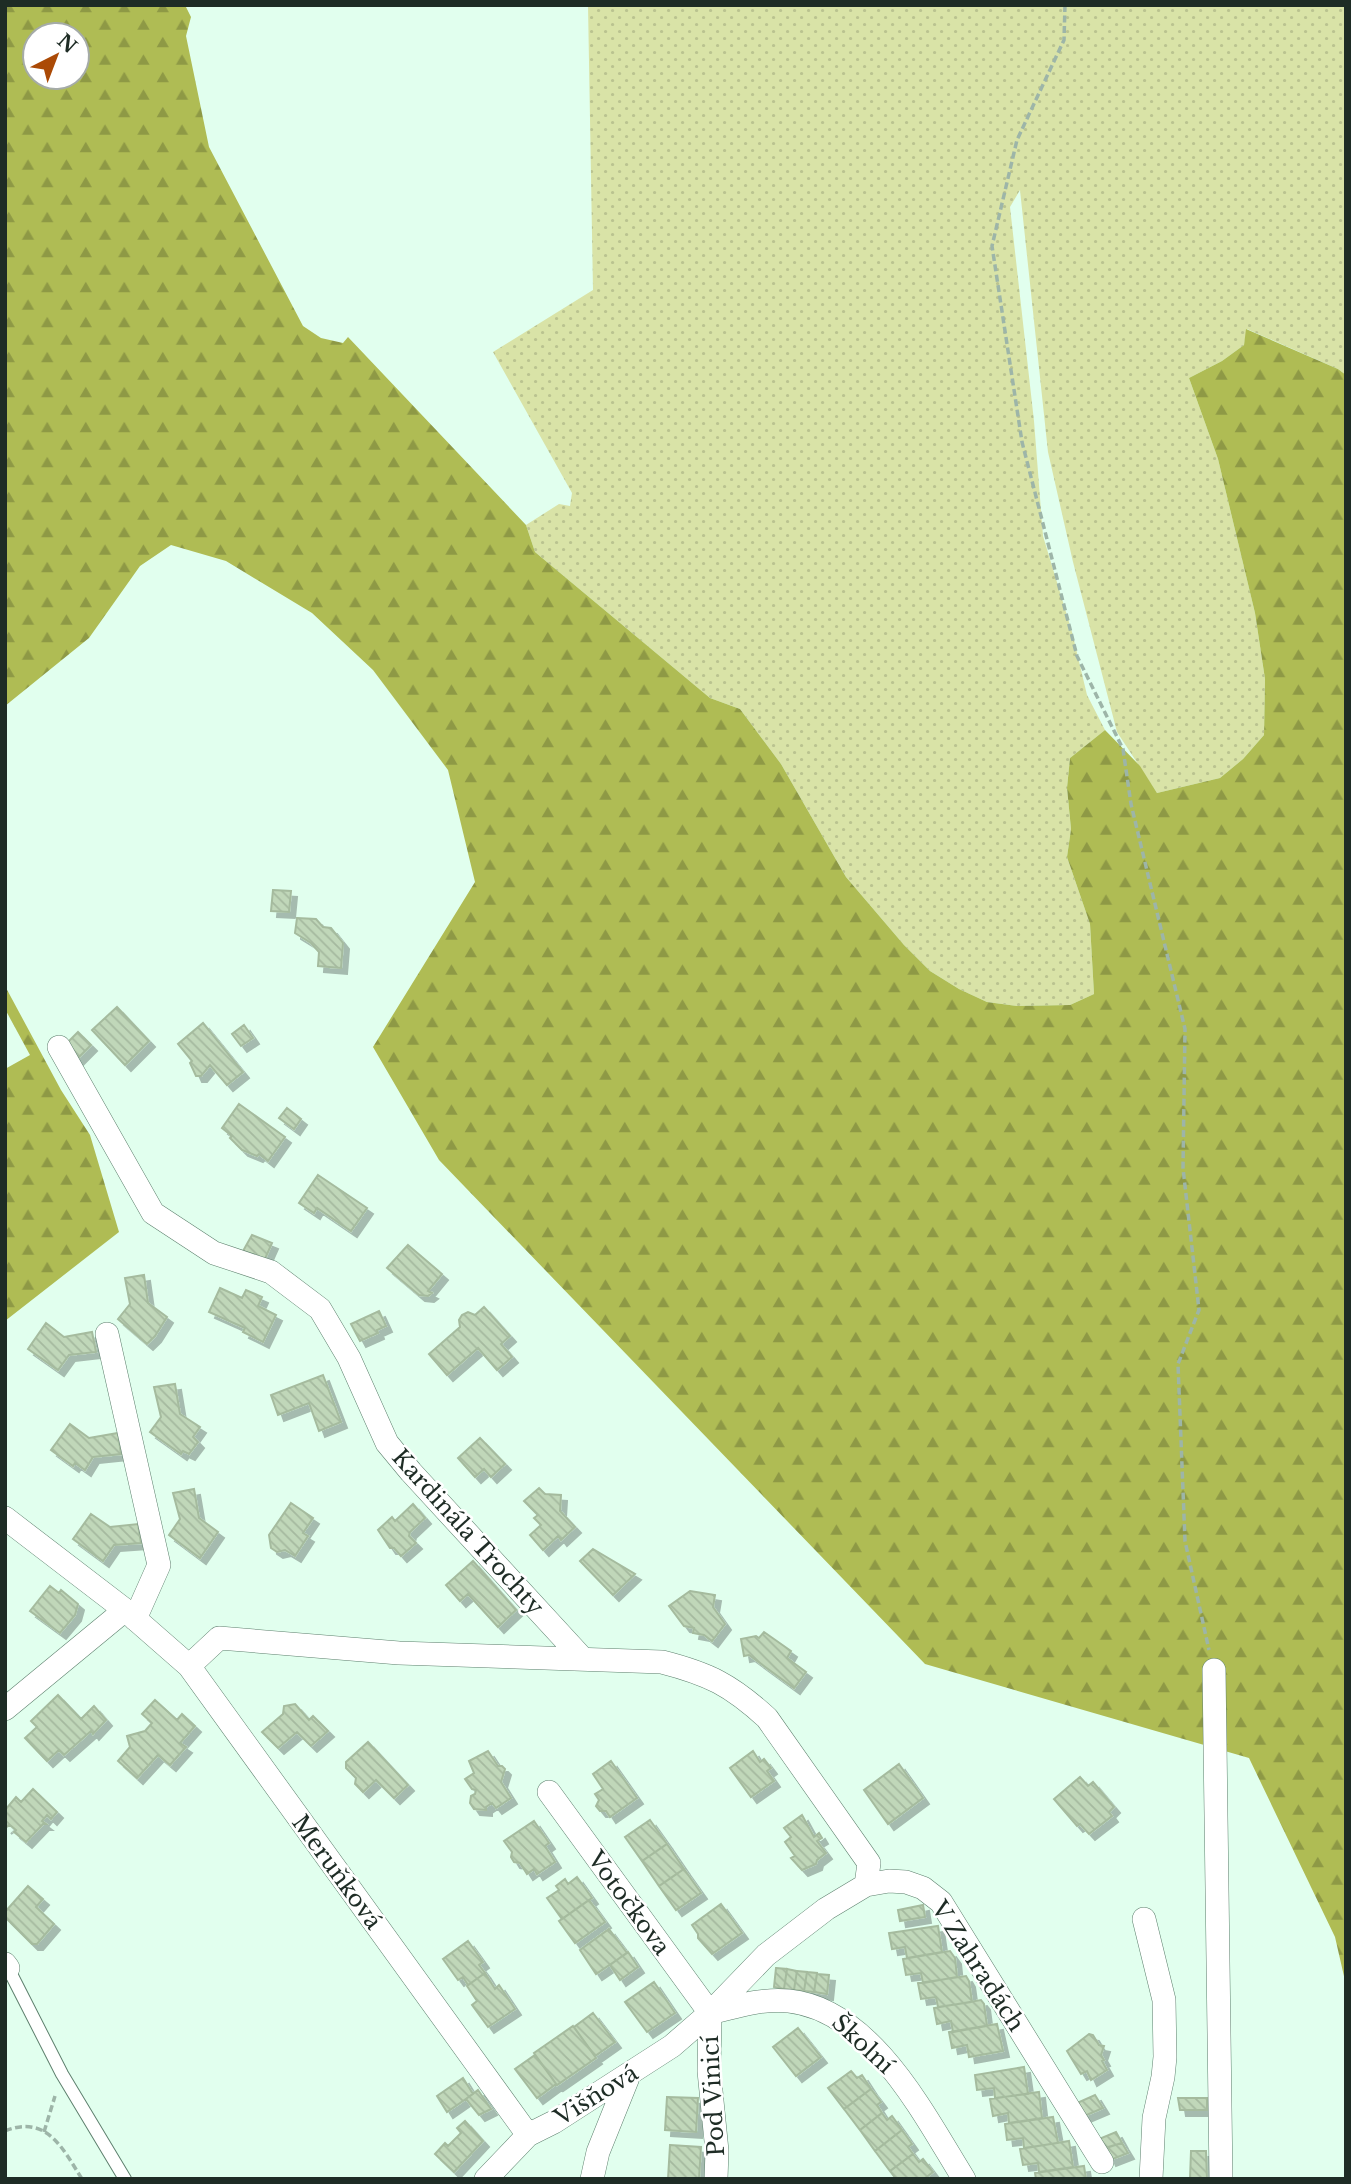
<svg xmlns="http://www.w3.org/2000/svg" width="1351" height="2184" font-family="'Libre Baskerville',serif">
	<defs>
		<pattern id="grass-dots" width="8" height="8" patternUnits="userSpaceOnUse" patternTransform="scale(1.75)"><rect width="8" height="8" fill="#d9e3a7"/><path d="M2 2h.1M6 6h.1" fill="none" stroke="#bac390" stroke-width="1.8" stroke-linecap="round"/></pattern>
		<pattern id="forest-firs" width="22" height="20" patternUnits="userSpaceOnUse" patternTransform="scale(1.75)"><rect width="22" height="20" fill="#afbc54"/><path d="M5 1l3.5 6h-7zM16 11l3.5 6h-7z" fill="#8e9945"/></pattern>
		<pattern id="building-back-hatch" width="6" height="6" patternUnits="userSpaceOnUse" patternTransform="scale(1.75)"><rect width="6" height="6" fill="#c0d7b9"/><path d="M-1 5l2 2M0 0l6 6M5-1l2 2" fill="none" stroke="#a5b99f"/></pattern>
		<filter id="shadow"><feDropShadow dx="6" dy="6" stdDeviation="0" flood-color="#0004"/></filter>
	</defs>
	<rect width="100%" height="100%" fill="#e1ffee"/>
	<path fill="url(#grass-dots)" d="M 588,5 L 1346,5 L 1346,375 L 1338,369 L 1247,329 L 1244,345 L 1222,361 L 1189,378 L 1218,459 L 1255,613 L 1265,679 L 1264,735 L 1243,759 L 1220,778 L 1157,793 L 1117,732 L 1073,562 L 1048,452 L 1020,190 L 1010,207 L 1034,421 L 1043,536 L 1072,632 L 1087,695 L 1105,730 L 1070,758 L 1067,788 L 1071,829 L 1067,857 L 1090,924 L 1094,994 L 1070,1005 L 1017,1006 L 987,1002 L 959,989 L 930,971 L 904,945 L 846,877 L 781,764 L 740,709 L 710,698 L 535,552 L 526,525 L 559,504 L 570,506 L 572,493 L 493,352 L 593,290 Z"/>
	<path fill="url(#forest-firs)" fill-rule="evenodd" d="M 5,5 L 185,5 L 191,17 L 186,36 L 209,147 L 303,326 L 321,338 L 343,343 L 348,337 L 526,525 L 535,552 L 710,698 L 740,709 L 781,764 L 846,877 L 904,945 L 930,971 L 959,989 L 987,1002 L 1017,1006 L 1070,1005 L 1094,994 L 1090,924 L 1067,857 L 1071,829 L 1067,788 L 1070,758 L 1105,730 L 1140,766 L 1157,793 L 1220,778 L 1243,759 L 1264,735 L 1265,679 L 1255,613 L 1218,459 L 1189,378 L 1222,361 L 1244,345 L 1246,329 L 1338,369 L 1346,375 L 1346,1985 L 1335,1937 L 1249,1758 L 925,1664 L 439,1160 L 373,1047 L 475,882 L 448,770 L 373,670 L 312,613 L 226,561 L 171,545 L 140,566 L 89,638 L 5,706 ZM 35,35 L 77,35 L 77,77 L 35,77 Z
		M 5,986 L 61,1090 L 90,1135 L 119,1232 L 5,1321 L 5,1069 L 30,1055 L 5,1009 Z"/>
	<path fill="url(#building-back-hatch)" stroke="#a5bb9e" stroke-width="2" filter="url(#shadow)" d="M 273,890 L 291,891 L 289,912 L 271,911 Z
		M 297,918 L 316,919 L 323,927 L 331,928 L 343,943 L 341,968 L 318,966 L 319,952 L 311,943 L 295,933 Z
		M 117,1007 L 149,1041 L 125,1065 L 92,1030 Z
		M 203,1023 L 243,1072 L 227,1085 L 210,1065 L 201,1076 L 196,1076 L 190,1063 L 192,1061 L 178,1044 Z
		M 244,1025 L 253,1038 L 241,1046 L 232,1034 Z
		M 78,1032 L 91,1045 L 76,1060 L 63,1047 Z
		M 239,1104 L 285,1137 L 268,1161 L 259,1154 L 257,1156 L 242,1150 L 230,1138 L 232,1136 L 222,1128 Z
		M 287,1108 L 301,1119 L 294,1129 L 279,1118 Z
		M 318,1175 L 367,1208 L 351,1231 L 317,1208 L 314,1213 L 299,1203 Z
		M 252,1235 L 272,1243 L 264,1261 L 243,1251 Z
		M 408,1245 L 442,1274 L 428,1291 L 432,1293 L 428,1296 L 419,1295 L 387,1268 Z
		M 144,1275 L 148,1303 L 167,1317 L 155,1336 L 147,1344 L 118,1319 L 130,1304 L 125,1278 Z
		M 220,1288 L 242,1298 L 246,1290 L 262,1297 L 258,1306 L 276,1315 L 263,1342 L 243,1332 L 245,1328 L 209,1312 Z
		M 484,1307 L 510,1336 L 501,1344 L 512,1357 L 497,1370 L 478,1348 L 447,1375 L 429,1354 L 460,1327 L 459,1320 L 462,1315 L 468,1312 L 475,1315 Z
		M 379,1311 L 386,1326 L 377,1330 L 378,1333 L 360,1341 L 351,1324 Z
		M 46,1323 L 64,1337 L 92,1332 L 96,1352 L 69,1355 L 58,1370 L 28,1349 Z
		M 323,1375 L 341,1422 L 319,1431 L 309,1403 L 278,1415 L 271,1395 Z
		M 175,1384 L 180,1414 L 200,1427 L 193,1437 L 198,1442 L 189,1454 L 183,1451 L 181,1454 L 150,1432 L 161,1417 L 154,1387 Z
		M 70,1424 L 89,1438 L 118,1433 L 121,1454 L 93,1457 L 85,1470 L 75,1463 L 73,1466 L 51,1450 Z
		M 480,1438 L 505,1464 L 491,1477 L 484,1469 L 475,1477 L 458,1458 Z
		M 539,1488 L 545,1494 L 561,1495 L 560,1511 L 575,1527 L 561,1540 L 558,1536 L 543,1550 L 530,1535 L 541,1525 L 534,1518 L 538,1515 L 524,1501 Z
		M 194,1489 L 199,1518 L 218,1532 L 200,1558 L 169,1535 L 180,1519 L 173,1493 Z
		M 291,1503 L 313,1518 L 303,1533 L 308,1536 L 295,1556 L 285,1550 L 277,1552 L 271,1548 L 269,1535 Z
		M 413,1504 L 425,1518 L 410,1532 L 409,1536 L 416,1543 L 401,1556 L 394,1548 L 390,1548 L 378,1530 L 392,1517 L 395,1521 Z
		M 91,1514 L 110,1527 L 138,1524 L 141,1543 L 114,1545 L 103,1561 L 73,1539 Z
		M 593,1549 L 635,1574 L 613,1595 L 580,1561 Z
		M 473,1561 L 516,1610 L 498,1627 L 468,1594 L 460,1601 L 446,1585 Z
		M 50,1586 L 59,1593 L 61,1590 L 78,1604 L 75,1615 L 60,1633 L 30,1611 Z
		M 690,1591 L 715,1595 L 713,1607 L 725,1624 L 712,1641 L 704,1635 L 693,1633 L 694,1628 L 684,1626 L 669,1606 Z
		M 764,1632 L 791,1651 L 787,1658 L 806,1672 L 794,1688 L 749,1655 L 744,1656 L 741,1639 L 756,1636 L 759,1638 Z
		M 58,1695 L 81,1719 L 94,1706 L 106,1720 L 93,1734 L 91,1731 L 64,1755 L 59,1750 L 47,1761 L 25,1738 L 37,1727 L 31,1721 Z
		M 155,1700 L 177,1720 L 182,1714 L 195,1726 L 180,1743 L 186,1747 L 170,1765 L 158,1755 L 137,1778 L 118,1761 L 130,1747 L 127,1736 L 145,1731 L 152,1723 L 142,1714 Z
		M 295,1704 L 309,1720 L 313,1716 L 328,1731 L 311,1746 L 297,1732 L 278,1748 L 262,1732 L 283,1714 L 284,1706 Z
		M 368,1742 L 408,1785 L 394,1798 L 376,1780 L 363,1792 L 355,1784 L 356,1778 L 346,1768 L 346,1762 Z
		M 488,1751 L 498,1766 L 502,1766 L 505,1769 L 501,1782 L 511,1798 L 496,1808 L 492,1803 L 486,1807 L 486,1810 L 474,1809 L 470,1803 L 471,1796 L 475,1794 L 476,1790 L 472,1789 L 465,1779 L 474,1773 L 469,1761 Z
		M 753,1751 L 760,1762 L 764,1759 L 771,1768 L 767,1771 L 774,1781 L 751,1797 L 730,1768 Z
		M 611,1761 L 637,1798 L 610,1817 L 606,1811 L 600,1811 L 596,1806 L 599,1800 L 595,1794 L 603,1789 L 593,1774 Z
		M 899,1764 L 923,1798 L 888,1824 L 864,1790 Z
		M 1080,1777 L 1088,1786 L 1093,1782 L 1114,1807 L 1109,1812 L 1112,1816 L 1089,1834 L 1080,1824 L 1077,1826 L 1054,1799 Z
		M 33,1789 L 57,1812 L 51,1819 L 47,1815 L 42,1821 L 46,1824 L 43,1824 L 26,1842 L 14,1832 L 16,1830 L 10,1825 L 5,1828 L 9,1824 L 5,1820 L 5,1810 L 16,1797 L 21,1802 Z
		M 802,1815 L 814,1837 L 819,1833 L 822,1838 L 817,1841 L 826,1853 L 817,1860 L 816,1864 L 802,1870 L 791,1858 L 795,1856 L 785,1842 L 791,1837 L 784,1828 Z
		M 650,1820 L 667,1844 L 642,1861 L 625,1837 Z
		M 534,1821 L 549,1843 L 545,1846 L 555,1862 L 537,1874 L 534,1869 L 527,1874 L 520,1863 L 514,1862 L 511,1857 L 512,1852 L 504,1841 Z
		M 667,1844 L 684,1869 L 659,1886 L 642,1861 Z
		M 684,1869 L 701,1893 L 676,1910 L 659,1886 Z
		M 577,1877 L 592,1898 L 562,1919 L 547,1898 L 559,1890 L 556,1886 L 565,1879 L 568,1884 Z
		M 28,1886 L 43,1899 L 36,1907 L 54,1924 L 37,1944 L 32,1944 L 5,1917 L 5,1912 Z
		M 589,1900 L 605,1922 L 575,1943 L 559,1921 Z
		M 721,1904 L 742,1933 L 712,1954 L 698,1938 L 698,1934 L 692,1925 Z
		M 923,1905 L 925,1917 L 900,1921 L 898,1910 Z
		M 938,1926 L 942,1952 L 907,1958 L 905,1947 L 892,1949 L 889,1933 Z
		M 609,1929 L 627,1953 L 596,1974 L 580,1950 Z
		M 468,1941 L 483,1962 L 479,1965 L 485,1973 L 468,1985 L 463,1977 L 458,1980 L 443,1959 Z
		M 950,1951 L 955,1958 L 957,1977 L 923,1983 L 921,1973 L 906,1975 L 903,1959 Z
		M 628,1952 L 638,1967 L 620,1980 L 610,1965 Z
		M 776,1968 L 787,1969 L 784,1989 L 774,1987 Z
		M 787,1969 L 797,1971 L 794,1990 L 784,1989 Z
		M 797,1971 L 807,1972 L 804,1991 L 794,1990 Z
		M 807,1972 L 817,1973 L 814,1992 L 804,1991 Z
		M 485,1973 L 495,1989 L 499,1985 L 515,2009 L 488,2027 L 472,2005 L 477,2001 L 467,1986 Z
		M 817,1974 L 829,1975 L 827,1994 L 814,1992 Z
		M 966,1976 L 969,1981 L 972,2002 L 938,2007 L 936,1997 L 921,1999 L 918,1983 Z
		M 654,1982 L 675,2013 L 647,2032 L 625,2002 Z
		M 981,2000 L 984,2004 L 987,2026 L 953,2032 L 951,2021 L 937,2024 L 934,2008 Z
		M 593,2013 L 615,2042 L 595,2056 L 574,2027 Z
		M 997,2024 L 1003,2051 L 969,2057 L 967,2045 L 952,2048 L 949,2032 Z
		M 573,2026 L 596,2058 L 557,2085 L 534,2053 Z
		M 798,2028 L 821,2057 L 796,2076 L 773,2047 Z
		M 1089,2034 L 1093,2035 L 1099,2045 L 1104,2046 L 1101,2055 L 1104,2060 L 1102,2061 L 1107,2070 L 1091,2080 L 1087,2071 L 1081,2074 L 1067,2051 Z
		M 535,2055 L 556,2084 L 537,2098 L 515,2069 Z
		M 1024,2067 L 1028,2094 L 995,2098 L 994,2088 L 977,2090 L 975,2075 Z
		M 851,2071 L 857,2078 L 862,2075 L 871,2089 L 844,2109 L 828,2088 Z
		M 463,2078 L 473,2094 L 447,2112 L 437,2096 Z
		M 871,2089 L 881,2102 L 877,2105 L 882,2113 L 860,2130 L 844,2109 Z
		M 478,2090 L 491,2109 L 479,2115 L 466,2099 Z
		M 1039,2092 L 1042,2118 L 1009,2123 L 1008,2113 L 993,2116 L 990,2099 Z
		M 1095,2095 L 1103,2108 L 1082,2117 L 1077,2103 Z
		M 667,2097 L 698,2098 L 696,2132 L 665,2130 Z
		M 1178,2098 L 1207,2098 L 1207,2110 L 1180,2110 Z
		M 882,2113 L 887,2120 L 892,2116 L 902,2130 L 875,2151 L 860,2130 Z
		M 1053,2117 L 1058,2143 L 1024,2148 L 1023,2138 L 1007,2140 L 1005,2124 Z
		M 465,2121 L 483,2141 L 454,2172 L 435,2154 L 445,2143 L 448,2146 L 461,2133 L 457,2128 Z
		M 902,2130 L 912,2144 L 908,2147 L 913,2154 L 890,2171 L 875,2151 Z
		M 1116,2132 L 1122,2143 L 1103,2149 L 1099,2139 Z
		M 1069,2141 L 1073,2167 L 1039,2172 L 1038,2163 L 1023,2165 L 1020,2149 Z
		M 1122,2143 L 1128,2153 L 1110,2160 L 1105,2148 Z
		M 670,2145 L 701,2147 L 699,2179 L 668,2179 Z
		M 1191,2151 L 1206,2151 L 1207,2179 L 1190,2179 Z
		M 913,2154 L 919,2162 L 923,2159 L 933,2172 L 924,2179 L 896,2179 L 890,2171 Z
		M 1084,2166 L 1086,2179 L 1036,2179 L 1035,2173 Z"/>
	<g fill="none" stroke-linecap="round" stroke-linejoin="round">
		<g stroke="#5e806e" stroke-width="14">
			<path id="lane" d="M 8,1968 L 62,2074 L 125,2179"/>
		</g>
		<g stroke="#5e806e" stroke-width="24">
			<path id="street" d="M 59,1047 L 153,1213 L 214,1253 L 271,1272 L 320,1309 L 349,1358 L 387,1443 L 411,1472 L 583,1659
				M 107,1334 L 159,1565 L 135,1619
				M 5,1518 L 125,1610 L 189,1666 L 528,2135
				M 189,1666 L 219,1638 L 399,1653 L 662,1662 C 709,1674 731,1685 767,1718 L 869,1863 L 866,1885
				M 1214,1670 L 1221,2179
				M 5,1709 L 125,1610
				M 549,1792 L 710,2013
				M 1144,1919 L 1164,2000 L 1165,2057 L 1163,2077 L 1154,2118 L 1151,2179
				M 5,1964 L 8,1968
				M 710,2013 C 736,2007 762,1998 789,2001 C 872,2010 924,2115 964,2179
				M 710,2013 L 709,2071 L 717,2151 L 716,2179
				M 486,2179 L 528,2135 L 554,2122 L 672,2046 L 710,2013 L 766,1955 L 826,1909 L 866,1885 L 889,1881 L 906,1882 L 923,1888 L 941,1902 L 1102,2162
				M 592,2179 L 598,2152 L 629,2075"/>
		</g>
		<path stroke="#9db5a8" stroke-width="3.5" stroke-dasharray="7 3.5" stroke-linecap="butt" d="M 1065,5 L 1064,40 L 1017,140 L 992,246 L 1022,442 L 1077,656 L 1123,749 L 1131,804 L 1185,1029 L 1183,1168 L 1199,1310 L 1178,1364 L 1185,1541 L 1209,1650
			M 5,2131 C 47,2114 63,2149 82,2179
			M 44,2132 L 55,2096"/>
		<use href="#lane" stroke="#fff" stroke-width="12"/>
		<use href="#street" stroke="#fff" stroke-width="23"/>
	</g>
	<g text-anchor="middle" dominant-baseline="central" stroke-width="5" stroke-linejoin="round" paint-order="stroke">
		<g font-size="23" fill="#1e2c25" stroke="#fff">
			<text transform="translate(468 1532) rotate(48)">Kardinála Trochty</text>
			<text transform="translate(337 1872) rotate(54)">Meruňková</text>
			<text transform="translate(629 1903) rotate(54)">Votočkova</text>
			<text transform="translate(978 1966) rotate(57)">V Zahradách</text>
			<text transform="translate(863 2044) rotate(43)">Školní</text>
			<text transform="translate(596 2095) rotate(-32)">Višňová</text>
			<text transform="translate(713 2096) rotate(-93)">Pod Vinicí</text>
		</g>
	</g>
	<rect width="1351" height="2184" fill="none" stroke="#1e2c25" stroke-width="14"/>
	<g transform="translate(56 56) rotate(42)"><circle r="33" fill="#ffffff" stroke="#a5aba8" stroke-width="2"/>
	<path d="M0-5L12 26L0 18L-12 26Z" fill="#ab4a06"/>
	<text y="-10" font-size="19" font-weight="bold" text-anchor="middle" fill="#1e2c25">N</text>
	</g>
</svg>
